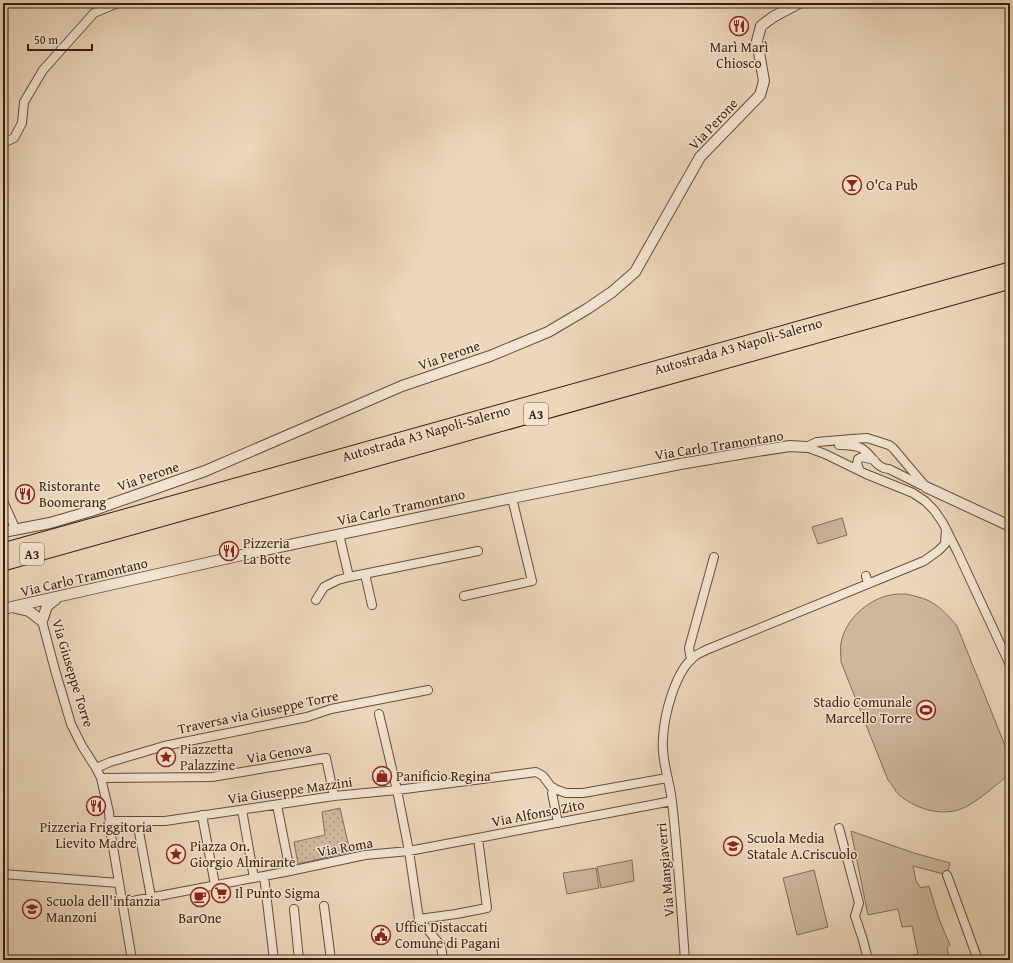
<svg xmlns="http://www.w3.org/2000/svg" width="1013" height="963" font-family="'Gentium Book Plus',serif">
	<defs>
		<pattern id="park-dots" width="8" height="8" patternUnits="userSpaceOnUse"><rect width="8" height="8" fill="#cdb89d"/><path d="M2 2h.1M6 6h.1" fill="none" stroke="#a7957e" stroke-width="1.8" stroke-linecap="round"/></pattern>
	</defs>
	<rect width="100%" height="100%" fill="#ecd7ba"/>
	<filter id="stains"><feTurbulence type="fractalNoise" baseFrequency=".005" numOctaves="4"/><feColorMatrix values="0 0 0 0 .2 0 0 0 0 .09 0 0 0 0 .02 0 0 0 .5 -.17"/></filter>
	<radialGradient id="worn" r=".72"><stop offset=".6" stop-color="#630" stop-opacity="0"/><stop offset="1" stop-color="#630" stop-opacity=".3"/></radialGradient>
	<path fill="url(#park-dots)" stroke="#826c55" d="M 340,808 L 350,852 L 298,864 L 294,842 L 325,835 L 322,812 Z"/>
	<path fill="#cdb89d" stroke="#826c55" d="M 842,518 L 847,535 L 818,544 L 812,527 Z
		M 906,594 C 932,599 940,606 957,626 L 1010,758 L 1010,774 C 998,783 984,796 971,804 C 948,819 919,811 899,795 C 895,791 892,784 888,780 L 841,662 C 841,656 840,649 841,643 C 845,620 867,600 890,595 C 895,594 901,594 906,594 Z
		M 851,831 L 914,853 L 950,863 L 947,875 L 913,866 L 916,881 L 921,888 L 929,886 L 939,919 L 950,945 L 947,948 L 950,960 L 911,960 L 910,956 L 918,954 L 912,926 L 902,927 L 898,909 L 868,915 Z
		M 632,860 L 634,881 L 601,888 L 597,867 Z
		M 596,868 L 599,888 L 567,894 L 563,873 Z
		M 814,870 L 828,927 L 797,935 L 783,878 Z"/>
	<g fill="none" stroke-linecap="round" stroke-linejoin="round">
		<g stroke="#654d38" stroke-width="10">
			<path id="minor" d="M 3,143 L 14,138 L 22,123 L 24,102 L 43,70 L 94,13 L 118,3
				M 839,445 C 847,445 854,445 861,448 C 872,454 876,469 889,469 L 921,485
				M 806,447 L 825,454 L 866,474 L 913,493 L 925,501 L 934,510 L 943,523 L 958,553 L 1010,665
				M 806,447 L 817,442 L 852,439 L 867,438 L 889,445 L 893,448 L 926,487
				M 860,471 L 857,464 L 858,459 L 862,457 L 874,460
				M 3,501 L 16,530
				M 339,534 L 349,577
				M 365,574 L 372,605
				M 866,576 L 868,584
				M 464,596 L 532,581 L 512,498
				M 316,600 L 324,587 L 338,580 L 349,577 L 478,551
				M 42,621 L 55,670 L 71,724 L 82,746 L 96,768 L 101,778 L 109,812 L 111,835 L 132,960
				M 691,660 L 689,648 L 714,557
				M 379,714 L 397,790 L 409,851 L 419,919 L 441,946 L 443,960
				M 96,768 L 110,762 L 164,746 L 307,717 L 331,709 L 428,690
				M 101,778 L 212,777 L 326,758 L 334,796
				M 554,788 L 552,793 L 558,823
				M 277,805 L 290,871
				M 242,810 L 254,878
				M 202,815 L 215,885
				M 110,821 L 165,821 L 334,796 L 397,790 L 536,772 L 543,776 L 552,788 L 566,793 L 583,793 L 667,778
				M 137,821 L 151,897
				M 839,828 L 859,903 L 855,916 L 863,940 L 868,960
				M 3,874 L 119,883
				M 947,875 L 978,960
				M 264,876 L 274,960
				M 122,903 L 290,871 L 365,855 L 409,851 L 478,838 L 672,801
				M 324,906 L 331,960
				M 294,909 L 299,960
				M 419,919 L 456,914 L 487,908 L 478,838
				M 685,960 C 681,907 678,854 672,802 C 670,781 661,760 663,739 C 664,715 675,671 695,656 C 699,653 703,652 706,650 L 924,561 L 938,551 L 945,544 L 946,529"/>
		</g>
		<g stroke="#654d38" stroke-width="12">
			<path id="tertiary" d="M 926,487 L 1010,526
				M 3,532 L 50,523 L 91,511 L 205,471 L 402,386 L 490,356 L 548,332 L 587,309 L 612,292 L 635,272 L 700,157 L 760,95 L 764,81 L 757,41 L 761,26 L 773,17 L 799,3
				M 16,608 L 29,611 L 42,621
				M 3,609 L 251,553 L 512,498 L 680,464 L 751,452 L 790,446 L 806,447
				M 42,621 L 47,606 L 56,599"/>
		</g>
		<g stroke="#381f0d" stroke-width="17">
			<path id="motorway" d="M 3,551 L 1010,270
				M 3,563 L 1010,281"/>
		</g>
		<use href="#minor" stroke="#f3e5d2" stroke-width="8"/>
		<use href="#tertiary" stroke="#f3e5d2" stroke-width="10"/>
		<use href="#motorway" stroke="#ecd7ba" stroke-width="15"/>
	</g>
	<defs>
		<g id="restaurant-ring" transform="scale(1)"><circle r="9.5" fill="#f3e5d2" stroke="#8f2418" stroke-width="1.5"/><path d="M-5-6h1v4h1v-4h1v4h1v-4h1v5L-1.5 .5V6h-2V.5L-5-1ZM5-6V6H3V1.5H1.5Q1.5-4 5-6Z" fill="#8f2418"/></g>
		<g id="bar-ring" transform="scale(1)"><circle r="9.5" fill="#f3e5d2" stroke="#8f2418" stroke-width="1.5"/><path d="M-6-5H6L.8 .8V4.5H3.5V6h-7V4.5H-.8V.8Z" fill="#8f2418"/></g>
		<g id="stadium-ring" transform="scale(1)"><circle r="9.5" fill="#f3e5d2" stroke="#8f2418" stroke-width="1.5"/><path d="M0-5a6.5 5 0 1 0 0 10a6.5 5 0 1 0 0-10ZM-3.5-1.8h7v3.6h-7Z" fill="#8f2418"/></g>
		<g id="sight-ring" transform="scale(1)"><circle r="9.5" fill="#f3e5d2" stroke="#8f2418" stroke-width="1.5"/><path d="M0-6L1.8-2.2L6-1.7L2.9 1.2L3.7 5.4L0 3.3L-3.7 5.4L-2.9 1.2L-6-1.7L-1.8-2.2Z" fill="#8f2418"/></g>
		<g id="shop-ring" transform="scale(1)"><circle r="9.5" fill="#f3e5d2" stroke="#8f2418" stroke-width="1.5"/><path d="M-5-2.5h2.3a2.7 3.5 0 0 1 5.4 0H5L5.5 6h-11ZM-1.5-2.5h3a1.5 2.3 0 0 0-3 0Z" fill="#8f2418"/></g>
		<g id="school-ring" transform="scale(1)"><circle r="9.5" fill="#f3e5d2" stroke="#8f2418" stroke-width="1.5"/><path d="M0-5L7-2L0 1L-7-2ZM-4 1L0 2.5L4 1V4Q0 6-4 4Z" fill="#8f2418"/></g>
		<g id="supermarket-ring" transform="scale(1)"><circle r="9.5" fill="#f3e5d2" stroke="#8f2418" stroke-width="1.5"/><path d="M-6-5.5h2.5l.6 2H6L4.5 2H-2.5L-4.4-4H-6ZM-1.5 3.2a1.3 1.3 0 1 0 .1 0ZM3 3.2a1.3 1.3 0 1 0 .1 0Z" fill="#8f2418"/></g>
		<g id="cafe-ring" transform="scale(1)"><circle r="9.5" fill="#f3e5d2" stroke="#8f2418" stroke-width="1.5"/><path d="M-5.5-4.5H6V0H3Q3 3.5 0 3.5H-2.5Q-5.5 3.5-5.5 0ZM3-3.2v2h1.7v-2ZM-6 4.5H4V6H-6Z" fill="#8f2418"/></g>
		<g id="civic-ring" transform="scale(1)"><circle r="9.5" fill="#f3e5d2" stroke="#8f2418" stroke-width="1.5"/><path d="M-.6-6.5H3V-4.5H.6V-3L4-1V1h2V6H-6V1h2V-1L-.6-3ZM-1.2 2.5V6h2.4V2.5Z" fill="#8f2418"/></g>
	</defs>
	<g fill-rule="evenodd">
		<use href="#restaurant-ring" x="739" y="26"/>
		<use href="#bar-ring" x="852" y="185"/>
		<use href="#restaurant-ring" x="25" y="494"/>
		<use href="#restaurant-ring" x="229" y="551"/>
		<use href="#stadium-ring" x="926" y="710"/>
		<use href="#sight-ring" x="166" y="757"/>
		<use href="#shop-ring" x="382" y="776"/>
		<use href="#restaurant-ring" x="96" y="806"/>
		<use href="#school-ring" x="733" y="846"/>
		<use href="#sight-ring" x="176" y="854"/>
		<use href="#supermarket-ring" x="221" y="893"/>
		<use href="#cafe-ring" x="200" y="897"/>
		<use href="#school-ring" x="32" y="909"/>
		<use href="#civic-ring" x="381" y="935"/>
	</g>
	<g text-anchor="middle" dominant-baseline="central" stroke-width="3" stroke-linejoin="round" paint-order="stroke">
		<g fill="#f3e5d2" stroke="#705a48" stroke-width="1">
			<rect x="524" y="403" width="24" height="22" rx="3"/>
			<rect x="20" y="543" width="24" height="22" rx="3"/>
		</g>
		<g font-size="13" font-weight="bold" fill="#381f0d">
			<text x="536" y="414">A3</text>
			<text x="32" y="554">A3</text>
		</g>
		<g font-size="14" fill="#381f0d" stroke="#f3e5d2" text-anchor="start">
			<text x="739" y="47" text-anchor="middle">Marì Marì<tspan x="739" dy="16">Chiosco</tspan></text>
			<text x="866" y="185">O'Ca Pub</text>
			<text x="39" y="486">Ristorante<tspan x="39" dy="16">Boomerang</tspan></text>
			<text x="243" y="543">Pizzeria<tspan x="243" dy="16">La Botte</tspan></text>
			<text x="912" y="702" text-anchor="end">Stadio Comunale<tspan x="912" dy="16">Marcello Torre</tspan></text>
			<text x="180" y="749">Piazzetta<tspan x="180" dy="16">Palazzine</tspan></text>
			<text x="396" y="776">Panificio Regina</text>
			<text x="96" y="827" text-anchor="middle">Pizzeria Friggitoria<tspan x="96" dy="16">Lievito Madre</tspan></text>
			<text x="747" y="838">Scuola Media<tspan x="747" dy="16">Statale A.Criscuolo</tspan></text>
			<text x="190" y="846">Piazza On.<tspan x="190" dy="16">Giorgio Almirante</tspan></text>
			<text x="235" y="893">Il Punto Sigma</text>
			<text x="46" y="901">Scuola dell'infanzia<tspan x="46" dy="16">Manzoni</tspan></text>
			<text x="200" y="918" text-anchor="middle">BarOne</text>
			<text x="395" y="927">Uffici Distaccati<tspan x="395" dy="16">Comune di Pagani</tspan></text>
		</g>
		<g font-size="14" fill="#381f0d" stroke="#f3e5d2">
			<text transform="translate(713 124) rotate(-47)">Via Perone</text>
			<text transform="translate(738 346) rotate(-16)">Autostrada A3 Napoli-Salerno</text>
			<text transform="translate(449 355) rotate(-19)">Via Perone</text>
			<text transform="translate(426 433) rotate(-16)">Autostrada A3 Napoli-Salerno</text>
			<text transform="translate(719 445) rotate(-9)">Via Carlo Tramontano</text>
			<text transform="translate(148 476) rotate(-19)">Via Perone</text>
			<text transform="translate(401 507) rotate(-12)">Via Carlo Tramontano</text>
			<text transform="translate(84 577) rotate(-13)">Via Carlo Tramontano</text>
			<text transform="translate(73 673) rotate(73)">Via Giuseppe Torre</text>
			<text transform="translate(258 712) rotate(-12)">Traversa via Giuseppe Torre</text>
			<text transform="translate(279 753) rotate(-10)">Via Genova</text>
			<text transform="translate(290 790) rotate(-8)">Via Giuseppe Mazzini</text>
			<text transform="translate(538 813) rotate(-11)">Via Alfonso Zito</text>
			<text transform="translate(345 847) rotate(-10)">Via Roma</text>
			<text transform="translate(665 870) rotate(-95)">Via Mangiaverri</text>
		</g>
	</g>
	<rect width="1013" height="963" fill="none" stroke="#ecd7ba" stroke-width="16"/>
	<rect x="4" y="4" width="1005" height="955" fill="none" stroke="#381f0d" stroke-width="2"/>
	<rect x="8" y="8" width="997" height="947" fill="none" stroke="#381f0d"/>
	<path d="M28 44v6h64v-6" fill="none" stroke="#381f0d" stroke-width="2"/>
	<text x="34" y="44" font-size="12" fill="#381f0d" stroke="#f3e5d2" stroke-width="3" paint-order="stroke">50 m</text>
	<rect width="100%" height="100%" filter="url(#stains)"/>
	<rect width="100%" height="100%" fill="url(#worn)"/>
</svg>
